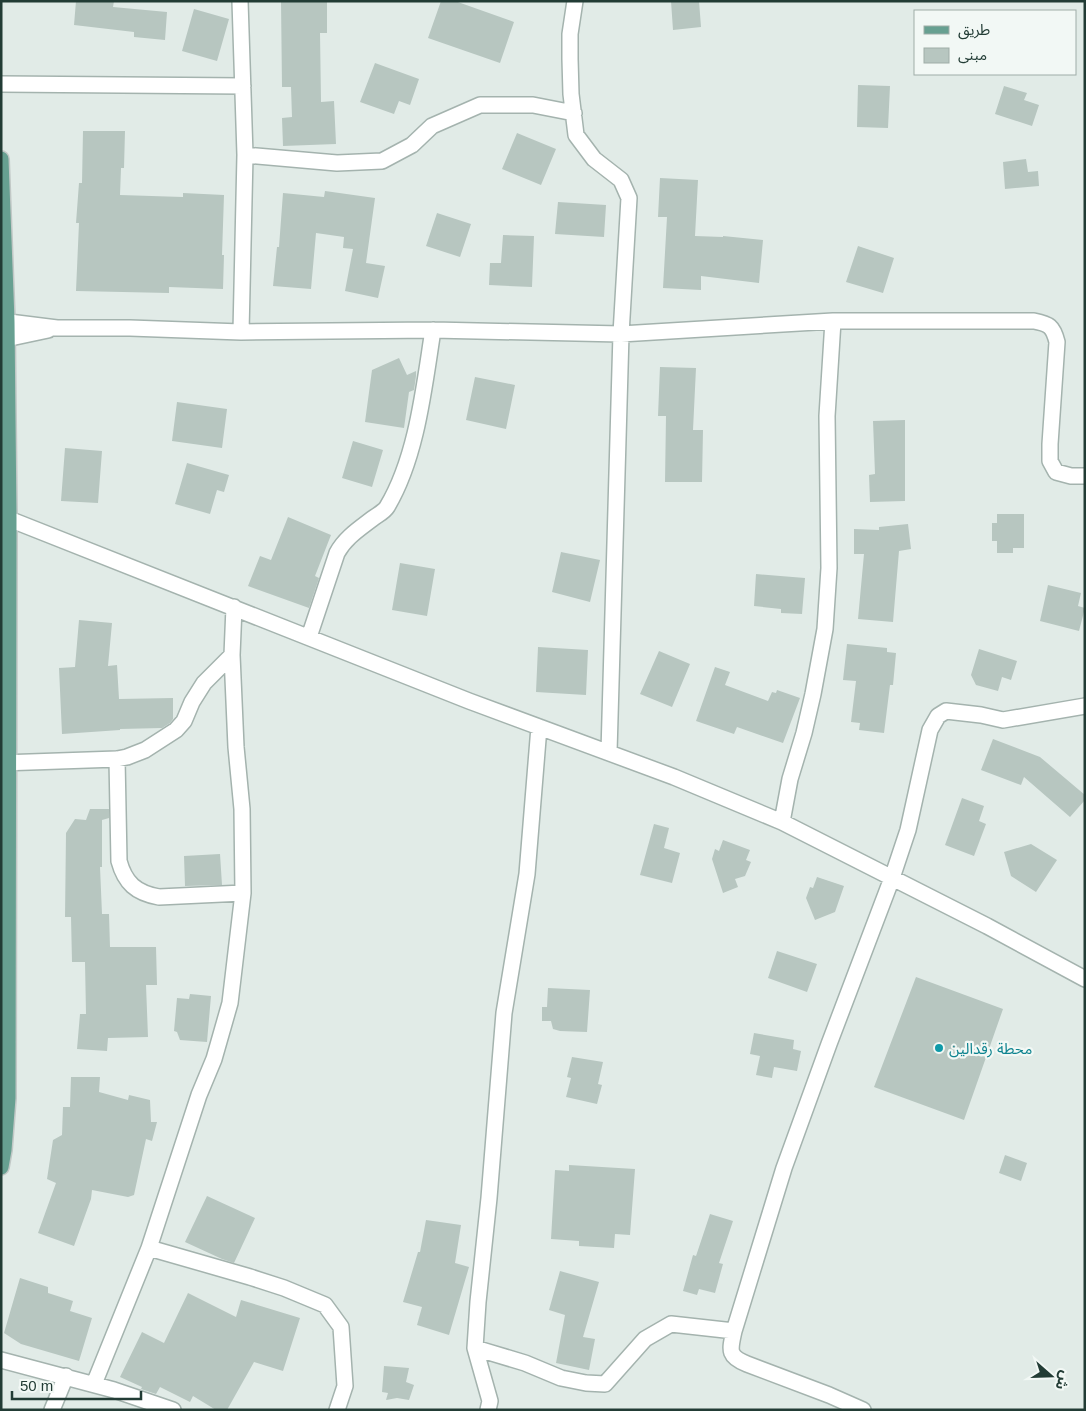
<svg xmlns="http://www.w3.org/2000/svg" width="1086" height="1411" font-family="Helvetica,'Noto Sans Arabic',sans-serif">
	<rect width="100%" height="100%" fill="#e1ebe7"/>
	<path fill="#b7c6c0" d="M 76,1 L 114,1 L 113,7 L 167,12 L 165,40 L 134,37 L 134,32 L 74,25 Z
		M 281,1 L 327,1 L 327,33 L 320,33 L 321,102 L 334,101 L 336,144 L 283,146 L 282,118 L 292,117 L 291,87 L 282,87 Z
		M 441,1 L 455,1 L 514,22 L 500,63 L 428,38 Z
		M 671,1 L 699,1 L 701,27 L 673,30 Z
		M 194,9 L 229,19 L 217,61 L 182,51 Z
		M 375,63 L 419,79 L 410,105 L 399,101 L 394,114 L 360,102 Z
		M 858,85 L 890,86 L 888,128 L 857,127 Z
		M 1004,86 L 1027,93 L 1024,100 L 1039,105 L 1032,126 L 995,114 Z
		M 83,131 L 125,131 L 124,168 L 121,168 L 120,195 L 183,197 L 183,193 L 224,195 L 222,255 L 224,255 L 223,289 L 169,287 L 169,293 L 76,291 L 79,223 L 76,223 L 79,183 L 82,183 Z
		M 517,133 L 556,149 L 541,185 L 502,169 Z
		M 1026,159 L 1028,172 L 1038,171 L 1039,186 L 1005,189 L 1003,162 Z
		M 660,178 L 698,180 L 695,236 L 723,237 L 723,236 L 763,240 L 759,283 L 701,276 L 701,290 L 663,288 L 667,217 L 658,217 Z
		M 325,191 L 375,198 L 366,263 L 385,266 L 378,298 L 345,291 L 353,249 L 343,248 L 344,237 L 316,233 L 311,289 L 273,286 L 277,247 L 279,247 L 283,193 L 324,197 Z
		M 558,202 L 606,205 L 604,237 L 555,234 Z
		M 437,213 L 471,224 L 460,257 L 426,246 Z
		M 503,235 L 534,236 L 532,287 L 489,285 L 490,263 L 501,263 Z
		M 858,246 L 894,258 L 883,293 L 846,282 Z
		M 399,358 L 407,375 L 416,371 L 416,376 L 414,390 L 409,392 L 404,428 L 365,422 L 372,370 Z
		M 660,367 L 696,368 L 693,430 L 703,430 L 702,482 L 665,482 L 666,416 L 658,416 Z
		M 475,377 L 515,385 L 506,429 L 466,420 Z
		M 177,402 L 227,409 L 222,448 L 172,441 Z
		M 905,420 L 905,501 L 870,502 L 869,475 L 875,474 L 873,421 Z
		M 353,441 L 383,450 L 372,487 L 342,478 Z
		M 65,448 L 102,451 L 98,503 L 61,501 Z
		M 187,463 L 229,475 L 224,492 L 217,490 L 210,514 L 175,504 Z
		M 997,514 L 1024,514 L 1024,548 L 1013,548 L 1013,553 L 997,553 L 997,541 L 992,541 L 992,523 L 997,523 Z
		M 288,517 L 331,535 L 315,576 L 319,578 L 309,608 L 248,586 L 260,556 L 271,560 Z
		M 908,524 L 911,549 L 899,551 L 893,622 L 858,619 L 864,554 L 854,554 L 854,529 L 879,530 L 879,527 Z
		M 561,552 L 600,560 L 590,602 L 552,592 Z
		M 400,563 L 435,569 L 427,616 L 392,610 Z
		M 756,574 L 805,578 L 802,614 L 781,613 L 781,609 L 754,606 Z
		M 1048,585 L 1081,593 L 1078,606 L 1085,608 L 1079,631 L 1040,621 Z
		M 79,620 L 112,623 L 108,666 L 117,665 L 119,699 L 173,698 L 173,719 L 170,723 L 162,728 L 120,729 L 120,730 L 62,734 L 59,668 L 75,667 Z
		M 847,644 L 887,648 L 887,652 L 896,653 L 893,685 L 890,685 L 884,733 L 859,730 L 860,723 L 851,722 L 856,681 L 843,680 Z
		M 538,647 L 588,650 L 586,695 L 536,692 Z
		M 979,649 L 1017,661 L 1011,680 L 1002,677 L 998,691 L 976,685 L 971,675 Z
		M 659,651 L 690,664 L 672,707 L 640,694 Z
		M 715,667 L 730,672 L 725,685 L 768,701 L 772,692 L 776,693 L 777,690 L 800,698 L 783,743 L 737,727 L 734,734 L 696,721 Z
		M 993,739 L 1040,757 L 1085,795 L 1085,800 L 1070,817 L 1024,777 L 1021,785 L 981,770 Z
		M 962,798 L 984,806 L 979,821 L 986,824 L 974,856 L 945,845 Z
		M 90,809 L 109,809 L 109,818 L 102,820 L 102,867 L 100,867 L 102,914 L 109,914 L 110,947 L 156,947 L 157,985 L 146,985 L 148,1037 L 108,1038 L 107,1051 L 77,1049 L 80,1014 L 86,1014 L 85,962 L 72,962 L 71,917 L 65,917 L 66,833 L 75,819 L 86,820 Z
		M 654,824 L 669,828 L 664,848 L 680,853 L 672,883 L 640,875 Z
		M 723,840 L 750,850 L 746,860 L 751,862 L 745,876 L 735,879 L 738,887 L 723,893 L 712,859 L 715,849 L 719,851 Z
		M 1031,844 L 1057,860 L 1036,892 L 1011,876 L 1004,852 Z
		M 220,854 L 222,885 L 185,886 L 184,856 Z
		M 817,877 L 844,886 L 835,912 L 815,920 L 806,898 L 810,887 L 813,888 Z
		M 777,951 L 817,964 L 807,992 L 768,978 Z
		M 916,977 L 1003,1009 L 964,1120 L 874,1087 Z
		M 548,988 L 590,990 L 587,1032 L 560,1031 L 553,1029 L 551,1021 L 542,1021 L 542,1007 L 547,1007 Z
		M 190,994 L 211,996 L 207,1042 L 180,1040 L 177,1032 L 174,1031 L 177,998 L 189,999 Z
		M 754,1033 L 794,1040 L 793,1049 L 801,1051 L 797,1071 L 774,1067 L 772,1078 L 756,1075 L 760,1056 L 750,1054 Z
		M 572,1057 L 603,1062 L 598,1084 L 602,1085 L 597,1104 L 566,1097 L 571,1078 L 567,1077 Z
		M 71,1077 L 100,1077 L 99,1092 L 128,1100 L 129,1095 L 150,1100 L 151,1122 L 157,1122 L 152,1141 L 146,1139 L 134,1195 L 128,1197 L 92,1190 L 91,1199 L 74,1246 L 38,1233 L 56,1183 L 47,1179 L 53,1140 L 62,1135 L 63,1107 L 70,1107 Z
		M 1005,1155 L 1027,1163 L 1021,1181 L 999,1173 Z
		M 569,1165 L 635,1169 L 630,1235 L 615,1234 L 614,1248 L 579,1246 L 579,1241 L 551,1239 L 555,1170 L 569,1171 Z
		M 207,1196 L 255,1218 L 234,1263 L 222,1259 L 185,1242 Z
		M 710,1214 L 733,1221 L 719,1263 L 723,1264 L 715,1293 L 699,1289 L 697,1295 L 683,1291 L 693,1255 L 696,1256 Z
		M 426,1220 L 461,1225 L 455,1263 L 469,1267 L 449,1335 L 417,1325 L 422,1307 L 403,1302 L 418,1252 L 420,1252 Z
		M 560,1271 L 599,1282 L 583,1337 L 595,1339 L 589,1370 L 556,1363 L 565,1315 L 549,1310 Z
		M 20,1278 L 48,1287 L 48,1293 L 73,1301 L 70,1311 L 92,1318 L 79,1361 L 21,1344 L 4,1333 Z
		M 188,1293 L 236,1317 L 241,1300 L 300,1318 L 283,1371 L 254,1362 L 227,1410 L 216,1410 L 193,1396 L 190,1402 L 160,1387 L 156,1394 L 141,1389 L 142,1387 L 120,1377 L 142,1332 L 164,1343 Z
		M 384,1366 L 409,1368 L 406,1382 L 414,1385 L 409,1400 L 397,1398 L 386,1400 L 388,1393 L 382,1392 Z"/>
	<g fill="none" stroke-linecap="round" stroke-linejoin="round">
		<g stroke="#a4b3ae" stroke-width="18">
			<path id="minor" d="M 240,1 L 245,155 L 241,332
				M 575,1 L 570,34 L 570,59 L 571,94 L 576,135 L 594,159 L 621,180 L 629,198 L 621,334 L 609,752
				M 1,84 L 243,86
				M 245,155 L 337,163 L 382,161 L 412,145 L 432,126 L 480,105 L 533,105 L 574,113
				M 1,321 L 57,328 L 130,328 L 241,332 L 433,330 L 621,334 L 833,321 L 1034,321 C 1049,324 1053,326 1057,342 L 1050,444 L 1050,461 L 1056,472 L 1071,476 L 1085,476
				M 1,340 L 48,330
				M 9,519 L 469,701 L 674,777 L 782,822 L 987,926 L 1085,979
				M 309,637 L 337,553 C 345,538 359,529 372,519 C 377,515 384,512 387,507 C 417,457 424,387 433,330
				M 117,759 L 119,861 C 125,883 136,893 159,897 L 243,893
				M 1,763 L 117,759 L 127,757 L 145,750 L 176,730 L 184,721 L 192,702 L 204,683 L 232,655
				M 782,822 L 790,779 L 804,733 L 813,694 L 825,629 L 829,568 L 827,416 L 833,321
				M 149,1248 L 250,1277 L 284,1288 L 325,1305 L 341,1327 L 345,1386 L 337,1410
				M 475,1348 L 525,1363 L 561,1378 L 586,1383 L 605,1384 L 645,1339 L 671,1324 L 734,1331
				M 1,1360 L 114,1390 L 173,1410
				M 94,1384 L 149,1248 L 199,1095 L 214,1059 L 230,1003 L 243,893 L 242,809 L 236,747 L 232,655 L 234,607
				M 52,1410 L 66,1376
				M 488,1410 L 490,1401 L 475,1348 L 478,1302 L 489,1198 L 504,1013 L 527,874 L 539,727
				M 863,1410 L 829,1395 L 747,1364 C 727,1356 730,1350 734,1331 L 784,1168 L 829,1044 L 892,878 L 908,830 L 930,730 L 938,716 L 946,711 L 981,715 L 1003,720 L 1085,706"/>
		</g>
		<g stroke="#c1c8c6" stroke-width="18">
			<path id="major" d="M 1,159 L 7,321 L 9,519 L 8,1098 L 4,1150 L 1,1167"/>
		</g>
		<use href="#minor" stroke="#fff" stroke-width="15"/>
		<use href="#major" stroke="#67a091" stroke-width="15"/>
	</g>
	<circle fill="#0f9aa8" stroke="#f2f8f5" stroke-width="2" cx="939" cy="1048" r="5"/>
	<g text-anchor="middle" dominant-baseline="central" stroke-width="4.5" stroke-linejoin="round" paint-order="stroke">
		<g font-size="15" fill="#0d838f" stroke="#f2f8f5" text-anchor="start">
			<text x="949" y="1048">محطة رقدالين</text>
		</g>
	</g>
	<rect width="1086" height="1411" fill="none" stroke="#223c35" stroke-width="5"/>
	<rect x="914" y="10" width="162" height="65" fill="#f2f8f5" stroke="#9fada8"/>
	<rect x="924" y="26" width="25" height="8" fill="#67a091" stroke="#9fada8"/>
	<text x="958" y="35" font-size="15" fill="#223c35">طريق</text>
	<rect x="924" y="48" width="25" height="15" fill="#b7c6c0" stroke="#9fada8"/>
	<text x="958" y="60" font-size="15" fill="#223c35">مبنى</text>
	<g transform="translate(1051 1376) rotate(110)" stroke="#f2f8f5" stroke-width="4" paint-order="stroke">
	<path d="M0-4L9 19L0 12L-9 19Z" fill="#223c35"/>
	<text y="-8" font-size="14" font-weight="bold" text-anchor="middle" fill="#223c35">ش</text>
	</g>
	<path d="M12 1391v8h129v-8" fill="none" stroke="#223c35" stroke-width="2.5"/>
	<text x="20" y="1391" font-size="15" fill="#223c35" stroke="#f2f8f5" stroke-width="4" paint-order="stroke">50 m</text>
</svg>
